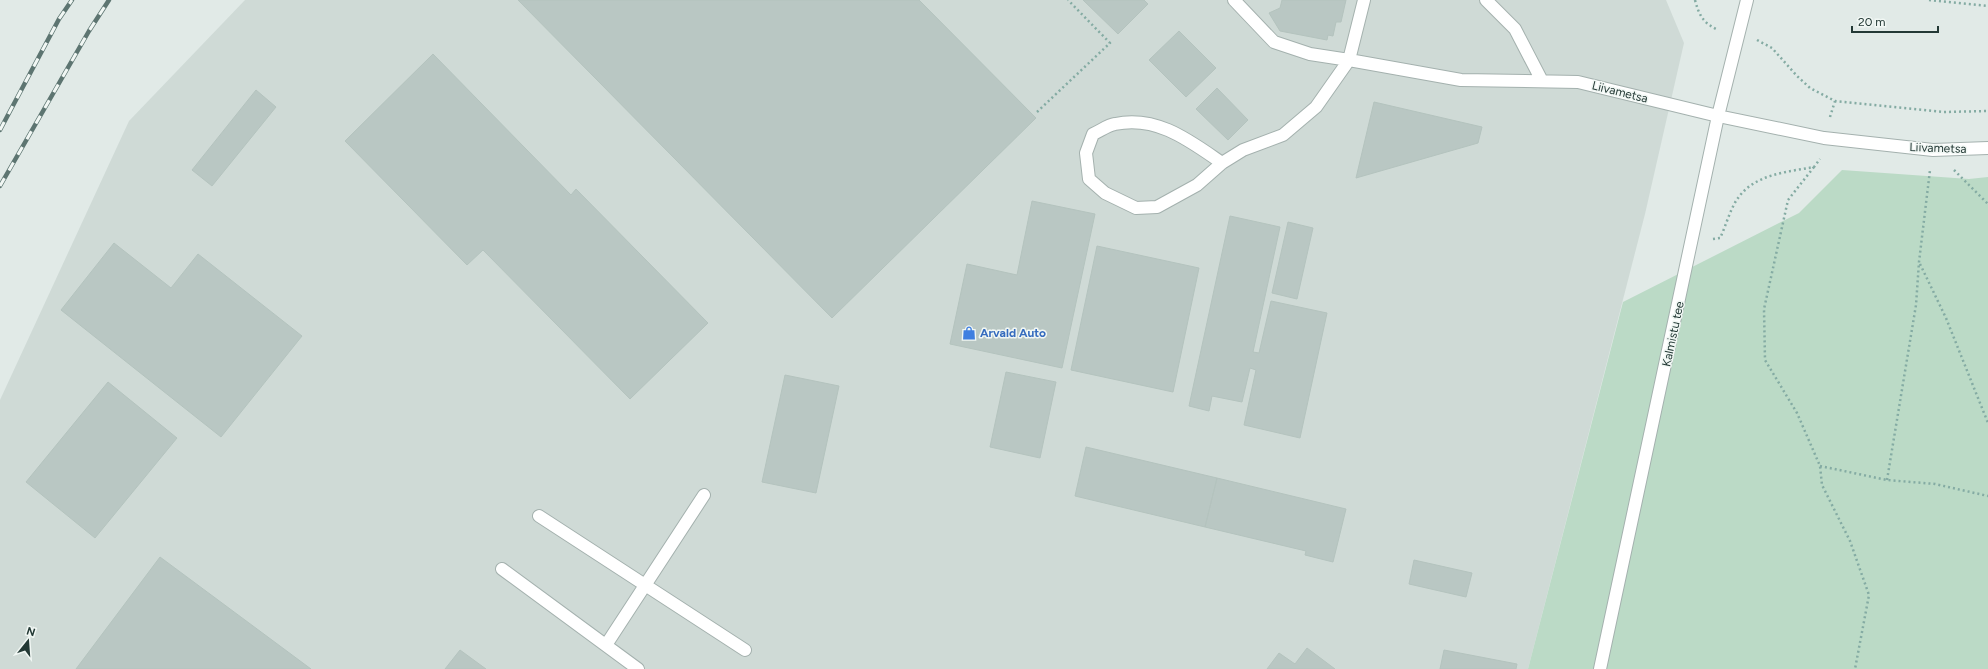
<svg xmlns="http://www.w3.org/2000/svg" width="1988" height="669" font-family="Figtree,sans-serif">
	<rect width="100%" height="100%" fill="#e1eae7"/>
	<path fill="#cfdad6" d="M 245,0 L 1666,0 L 1684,43 L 1645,214 L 1528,669 L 0,669 L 0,400 L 129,121 Z"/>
	<path fill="#bbdac6" d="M 1842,170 L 1969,179 L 1988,177 L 1988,669 L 1528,669 L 1623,302 L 1799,213 Z"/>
	<path fill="#b9c7c3" stroke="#b4c3be" d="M 518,0 L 919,0 L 1036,118 L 832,318 Z
		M 1083,0 L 1144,0 L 1148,4 L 1118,34 Z
		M 1282,0 L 1346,0 L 1341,22 L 1336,22 L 1333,36 L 1328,35 L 1327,40 L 1280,31 L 1269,13 L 1280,8 Z
		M 1179,31 L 1216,68 L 1186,97 L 1149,60 Z
		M 433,54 L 571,195 L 576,189 L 708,323 L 630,399 L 483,250 L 467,265 L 345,141 Z
		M 1217,88 L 1248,120 L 1228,140 L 1196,109 Z
		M 256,90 L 276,107 L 212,186 L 192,170 Z
		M 1374,102 L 1482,127 L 1478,143 L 1356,178 Z
		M 1032,201 L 1095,214 L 1062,368 L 950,344 L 967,264 L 1017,275 Z
		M 1230,216 L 1280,227 L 1253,352 L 1259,353 L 1271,301 L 1327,313 L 1300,438 L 1244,425 L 1256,370 L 1250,368 L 1242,402 L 1212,396 L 1209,411 L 1189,406 Z
		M 1288,222 L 1313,228 L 1297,299 L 1272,293 Z
		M 114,243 L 171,288 L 198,254 L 302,336 L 221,437 L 61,310 Z
		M 1097,246 L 1199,268 L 1173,392 L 1071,370 Z
		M 1006,372 L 1056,382 L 1040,458 L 990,447 Z
		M 785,375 L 839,386 L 816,493 L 762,482 Z
		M 108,382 L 177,438 L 95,538 L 26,482 Z
		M 1086,447 L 1217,478 L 1205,527 L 1075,496 Z
		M 1217,478 L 1346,509 L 1333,562 L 1305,555 L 1306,551 L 1205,527 Z
		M 160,557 L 311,669 L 76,669 Z
		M 1414,560 L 1472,573 L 1466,597 L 1409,584 Z
		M 1307,648 L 1335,669 L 1267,669 L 1279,653 L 1295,664 Z
		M 460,650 L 486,669 L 445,669 Z
		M 1444,650 L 1517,664 L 1516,669 L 1440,669 Z"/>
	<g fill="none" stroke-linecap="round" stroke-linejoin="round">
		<g stroke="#a4b1ae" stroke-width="14">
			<path id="minor" d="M 1234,0 L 1274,42 L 1310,54 L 1349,60 L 1364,0
				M 1486,0 L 1515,29 L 1542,81
				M 1222,163 C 1190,141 1157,115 1115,124 C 1108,125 1100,131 1093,134 L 1086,153 L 1089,179 L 1105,193 L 1136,208 L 1157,207 L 1197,185 L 1222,163 L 1243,150 L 1283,135 L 1316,107 L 1349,60 L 1461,80 L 1578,82 L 1718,116 L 1824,138 L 1933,150 L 1988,148
				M 539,516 L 745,650
				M 502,569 L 638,669
				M 606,645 L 704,495
				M 1600,669 L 1718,116 L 1747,0"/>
		</g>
		<path stroke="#84aba3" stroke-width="2.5" stroke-dasharray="2 3" stroke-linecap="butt" d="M 1695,0 C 1699,15 1703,23 1718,30
			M 1929,0 L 1988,6
			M 1757,40 L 1772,48 L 1797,76 L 1810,88 L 1835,101 L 1944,112 L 1988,111
			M 1037,112 L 1110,43 L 1068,0
			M 1830,117 L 1835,101
			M 1814,167 L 1788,200 L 1764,309 L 1765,360 L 1797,413 L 1820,466 L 1822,485 L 1850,541 L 1869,595 L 1855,669
			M 1954,170 L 1988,204
			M 1713,239 L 1720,238 C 1726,226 1730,209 1738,198 C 1755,174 1787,172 1814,167 L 1820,159
			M 1920,264 L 1946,318 L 1988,423
			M 1820,466 L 1887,480 L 1935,484 L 1988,496
			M 1887,480 L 1916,305 L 1919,262 L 1930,170"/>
		<use href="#minor" stroke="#fff" stroke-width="12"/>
		<g stroke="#5d7571" stroke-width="4.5">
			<path id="rail" d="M 0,130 L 59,19 L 72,0
				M 0,186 L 89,31 L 109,0"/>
		</g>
		<use href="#rail" stroke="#f1f7f4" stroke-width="3" stroke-dasharray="9" stroke-linecap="butt"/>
	</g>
	<defs>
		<g id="shop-bare" transform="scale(1.08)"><path d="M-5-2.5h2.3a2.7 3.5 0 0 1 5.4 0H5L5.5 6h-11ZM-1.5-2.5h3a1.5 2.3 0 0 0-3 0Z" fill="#3f7fe0" stroke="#f1f7f4" stroke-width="2.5" paint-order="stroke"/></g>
	</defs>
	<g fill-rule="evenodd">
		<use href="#shop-bare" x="969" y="333"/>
	</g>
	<g text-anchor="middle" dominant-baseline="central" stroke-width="3" stroke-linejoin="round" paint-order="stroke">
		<g font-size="12" fill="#233935" stroke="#f1f7f4">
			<text transform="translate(1620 92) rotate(14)">Liivametsa</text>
			<text transform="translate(1938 148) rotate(2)">Liivametsa</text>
			<text transform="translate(1673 334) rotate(-78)">Kalmistu tee</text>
		</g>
		<g font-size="12" font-weight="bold" fill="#366cbe" stroke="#f1f7f4" text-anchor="start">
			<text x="980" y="333">Arvald Auto</text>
		</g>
	</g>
	<g transform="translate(28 641) rotate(17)" stroke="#f1f7f4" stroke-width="3" paint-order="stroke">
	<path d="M0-3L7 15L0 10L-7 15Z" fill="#233935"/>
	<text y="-6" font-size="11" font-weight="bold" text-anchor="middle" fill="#233935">N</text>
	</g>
	<path d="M1852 26v6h86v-6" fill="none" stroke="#233935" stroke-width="2"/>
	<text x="1858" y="26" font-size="12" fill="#233935" stroke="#f1f7f4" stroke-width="3" paint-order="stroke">20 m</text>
</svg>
